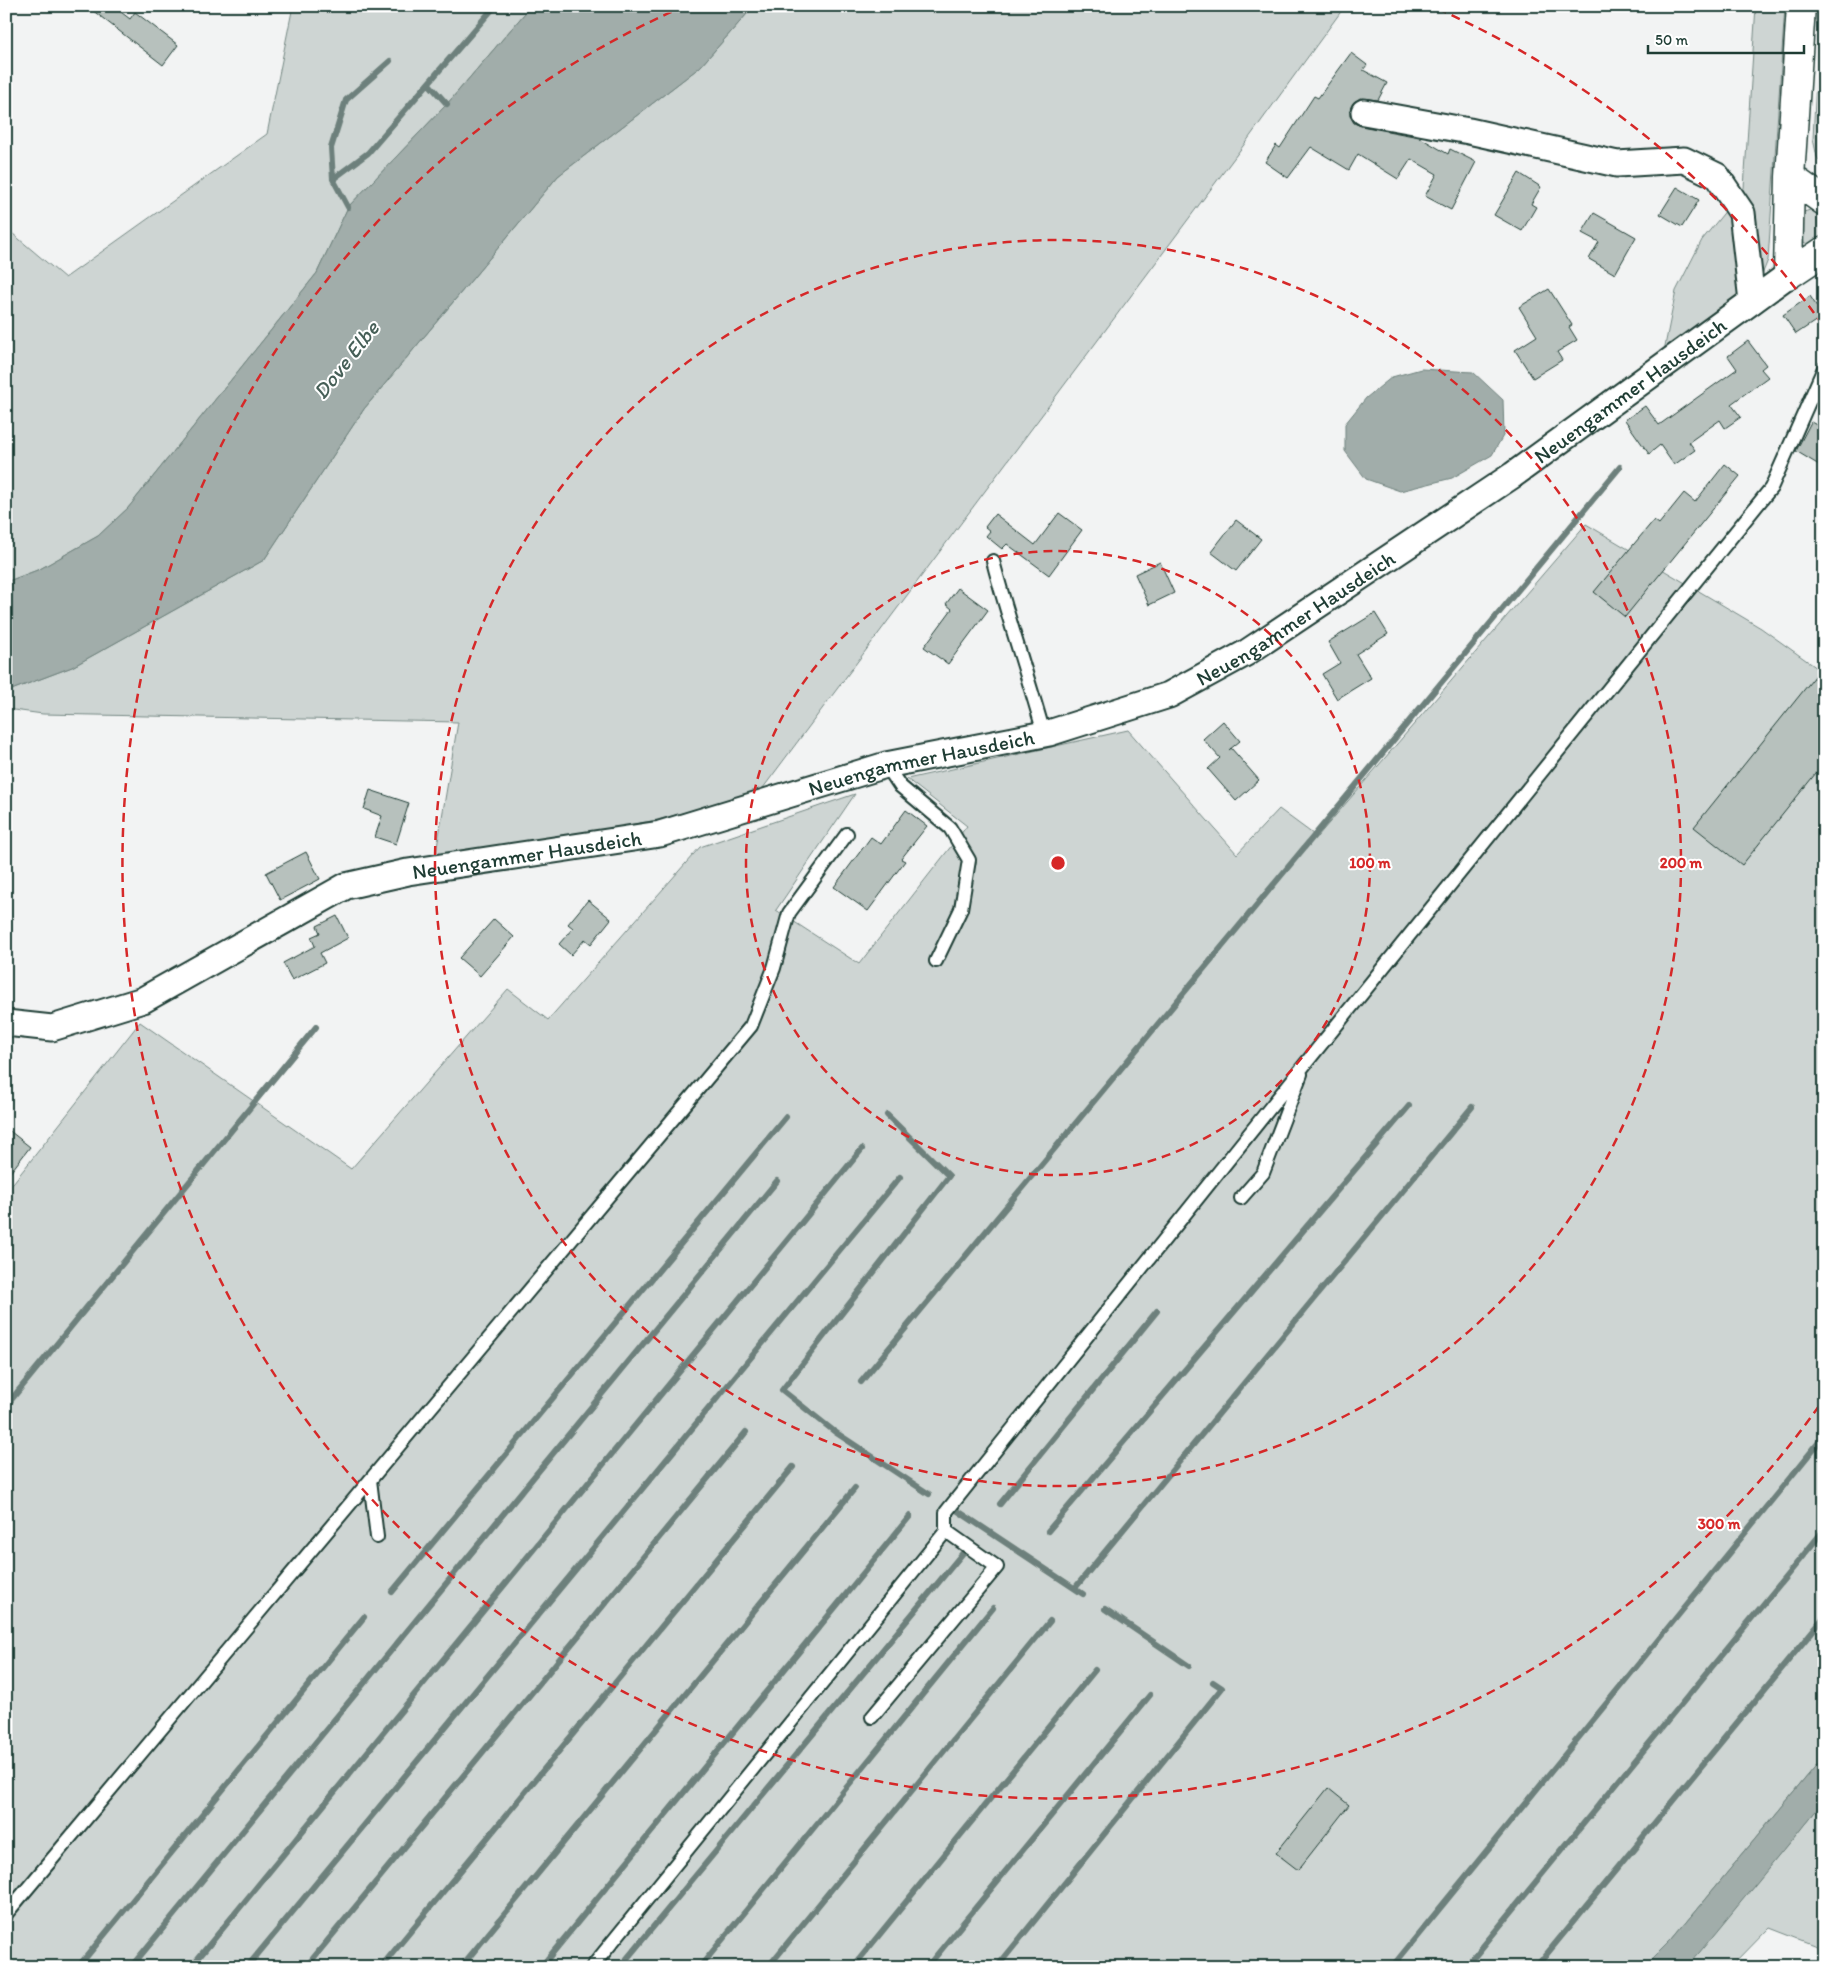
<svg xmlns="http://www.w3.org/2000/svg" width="1830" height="1973" font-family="Itim,sans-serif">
	<rect width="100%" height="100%" fill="#f2f3f3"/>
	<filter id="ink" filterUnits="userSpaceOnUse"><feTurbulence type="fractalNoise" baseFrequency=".02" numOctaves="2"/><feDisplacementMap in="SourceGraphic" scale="10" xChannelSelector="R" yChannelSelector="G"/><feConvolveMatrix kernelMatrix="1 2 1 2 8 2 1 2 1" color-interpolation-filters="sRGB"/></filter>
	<g filter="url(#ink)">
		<path fill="#ced5d3" stroke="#768984" d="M 293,6 L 531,6 L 447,104 L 348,207 L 317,273 L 128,508 L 98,536 L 40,569 L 6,582 L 6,228 L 65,278 L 267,134 Z
			M 754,6 L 1345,6 L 1243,146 L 760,792 L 657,820 L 435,859 L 458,722 L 43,714 L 6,709 L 6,692 L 72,667 L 264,560 L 364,409 L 558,176 L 700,67 Z
			M 1756,6 L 1785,6 L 1768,260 L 1759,282 L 1664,351 L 1676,291 L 1702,240 L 1744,188 Z
			M 1820,6 L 1824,6 L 1824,168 L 1817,157 L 1813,139 Z
			M 1813,209 L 1824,213 L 1824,242 L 1809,245 L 1799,239 L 1801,213 Z
			M 1586,524 L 1761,628 L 1824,673 L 1824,1756 L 1672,1939 L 1644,1967 L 6,1967 L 6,1192 L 140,1022 L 351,1169 L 508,989 L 548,1020 L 700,847 L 855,794 L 776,910 L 859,964 L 967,826 L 907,779 L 1128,730 L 1237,854 L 1279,809 L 1317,837 Z
			M 1824,1801 L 1824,1948 L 1770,1927 L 1731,1967 L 1686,1967 Z"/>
		<path fill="#a1adaa" stroke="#6d807b" d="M 531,6 L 754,6 L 700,67 L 558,176 L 364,409 L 264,560 L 72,667 L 6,692 L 6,582 L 40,569 L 98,536 L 128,508 L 317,273 L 348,207 L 447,104 Z
			M 1421,369 L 1473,372 L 1503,400 L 1504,434 L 1492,455 L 1452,478 L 1400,491 L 1366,479 L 1345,451 L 1345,424 L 1366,398 L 1392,377 Z
			M 1824,1756 L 1824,1801 L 1699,1953 L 1686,1967 L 1644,1967 L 1672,1939 Z"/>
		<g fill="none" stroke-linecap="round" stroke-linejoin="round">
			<path stroke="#6d807b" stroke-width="6" d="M 429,84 L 447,104
				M 333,179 L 368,153 L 495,6
				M 348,207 L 333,179 L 331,148 L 346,100 L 390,61
				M 887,1115 L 949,1176 L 782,1390 L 835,1432 L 929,1494
				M 861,1382 L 1620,467
				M 6,1406 L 316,1027
				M 1000,1504 L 1157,1311
				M 958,1511 L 1083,1594
				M 1048,1531 L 1409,1106
				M 1075,1588 L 1472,1107
				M 392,1592 L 786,1117
				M 1105,1609 L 1189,1666
				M 78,1967 L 364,1617
				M 131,1967 L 777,1181
				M 191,1967 L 862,1149
				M 247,1967 L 900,1177
				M 306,1967 L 746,1432
				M 381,1967 L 793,1467
				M 461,1967 L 855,1488
				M 541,1967 L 910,1516
				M 620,1967 L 962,1554
				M 700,1967 L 993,1608
				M 768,1967 L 1050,1621
				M 853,1967 L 1095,1670
				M 927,1967 L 1150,1695
				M 997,1967 L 1222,1688 L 1213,1682
				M 1392,1967 L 1824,1436
				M 1466,1967 L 1824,1530
				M 1536,1967 L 1824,1617"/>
		</g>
		<path fill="#b7c1bd" stroke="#1f3d34" d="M 87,6 L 113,6 L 130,19 L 135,12 L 178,45 L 163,65 Z
			M 1351,53 L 1367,65 L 1363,70 L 1387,83 L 1378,100 L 1360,98 L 1353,103 L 1350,110 L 1350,116 L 1354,123 L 1361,126 L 1419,137 L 1448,154 L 1450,149 L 1476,162 L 1451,210 L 1425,196 L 1437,174 L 1411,159 L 1398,179 L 1358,154 L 1349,170 L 1311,147 L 1288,178 L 1265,162 L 1276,145 L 1280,148 L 1314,96 L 1318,98 Z
			M 1519,173 L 1541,187 L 1531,204 L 1536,207 L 1522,231 L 1494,215 Z
			M 1677,187 L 1699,200 L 1682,227 L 1660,214 Z
			M 1594,213 L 1636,237 L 1615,274 L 1589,259 L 1599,242 L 1582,233 Z
			M 1549,289 L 1572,325 L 1569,327 L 1577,340 L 1557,352 L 1562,360 L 1533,378 L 1515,350 L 1537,336 L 1519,307 Z
			M 1810,296 L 1823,316 L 1796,334 L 1783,315 Z
			M 1748,341 L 1766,365 L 1761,369 L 1768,377 L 1731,404 L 1741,417 L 1725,428 L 1720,420 L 1689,442 L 1695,450 L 1674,465 L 1660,445 L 1649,454 L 1625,420 L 1645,406 L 1659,425 L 1737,369 L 1728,356 Z
			M 1811,422 L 1824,429 L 1824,468 L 1796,451 Z
			M 1725,464 L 1740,476 L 1625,617 L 1594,592 L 1654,520 L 1659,524 L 1684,493 L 1695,502 Z
			M 1059,513 L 1082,530 L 1049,575 L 1007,544 L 1002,549 L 986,536 L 990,531 L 985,527 L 995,514 L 1035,545 Z
			M 1236,520 L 1261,539 L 1236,571 L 1211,552 Z
			M 1160,562 L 1174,593 L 1149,605 L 1135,574 Z
			M 958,588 L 988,610 L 948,664 L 924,647 L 952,609 L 946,604 Z
			M 1375,613 L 1388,634 L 1356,654 L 1371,678 L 1337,699 L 1322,674 L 1340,663 L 1328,642 Z
			M 1824,665 L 1824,763 L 1742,865 L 1694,827 Z
			M 1223,721 L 1240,741 L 1229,750 L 1231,748 L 1259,780 L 1236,801 L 1208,769 L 1220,758 L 1203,739 Z
			M 370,790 L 409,803 L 396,844 L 375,837 L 382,816 L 364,809 Z
			M 906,810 L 927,826 L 901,859 L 905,861 L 868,911 L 834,887 L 871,837 L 881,844 Z
			M 306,852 L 320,879 L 280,900 L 266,873 Z
			M 588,900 L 611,919 L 591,944 L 585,939 L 571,955 L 559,944 L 573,928 L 568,924 Z
			M 337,916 L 348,938 L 320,953 L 325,963 L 292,980 L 283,963 L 315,946 L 311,937 L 320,933 L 317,926 Z
			M 494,919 L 514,937 L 480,976 L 459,958 Z
			M 6,1128 L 30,1147 L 6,1178 Z
			M 1328,1788 L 1349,1805 L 1298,1870 L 1276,1853 Z"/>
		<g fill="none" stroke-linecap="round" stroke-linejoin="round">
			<g stroke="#1f3d34" stroke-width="16">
				<path id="lane" d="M 993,561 C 1008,619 1028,676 1044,734
					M 886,765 L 900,786 L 950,828 L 969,860 L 961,909 L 936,961
					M 1241,1198 L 1263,1173 L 1301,1074
					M 370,1480 L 377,1537
					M 872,1717 L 997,1567 L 946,1531
					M 6,1914 L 751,1026 L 774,968 L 789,913 L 847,834
					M 592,1967 L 946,1531 L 946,1512 L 1306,1063 L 1771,488 L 1824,368"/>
			</g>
			<g stroke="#1f3d34" stroke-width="29">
				<g id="street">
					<path d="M 1364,112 L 1469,131 L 1617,164 L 1684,160 L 1717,176 L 1742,213 L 1752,301"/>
					<path id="s1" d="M 6,1023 L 52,1028 L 143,1000 L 346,886 L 408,872 L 660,834 L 886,765 L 1049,733 L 1169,695 L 1246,653 L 1513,475 L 1788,275"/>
				</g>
			</g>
			<g stroke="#1f3d34" stroke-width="31">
				<path id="secondary" d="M 1790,177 L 1824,201
					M 1788,275 L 1790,177 L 1801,6
					M 1788,275 L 1824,251"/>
			</g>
			<use href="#lane" stroke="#fff" stroke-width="12"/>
			<use href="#street" stroke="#fff" stroke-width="25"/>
			<use href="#secondary" stroke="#fff" stroke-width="28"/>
		</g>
	</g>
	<g fill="none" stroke="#d62828" stroke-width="2.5" stroke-dasharray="9 6">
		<circle cx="1058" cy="863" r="312"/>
		<circle cx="1058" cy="863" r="623"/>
		<path d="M1819 1406A935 935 0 1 1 678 9M1438 9A935 935 0 0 1 1819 320"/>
	</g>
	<g text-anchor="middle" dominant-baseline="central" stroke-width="4" stroke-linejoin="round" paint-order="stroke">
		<g font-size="21" fill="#1f3d34" stroke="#fff">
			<text stroke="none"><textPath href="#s1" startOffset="1774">Neuengammer Hausdeich</textPath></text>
			<text stroke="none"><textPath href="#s1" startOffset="1369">Neuengammer Hausdeich</textPath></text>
			<text stroke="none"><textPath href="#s1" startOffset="964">Neuengammer Hausdeich</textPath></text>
			<text stroke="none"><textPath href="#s1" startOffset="558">Neuengammer Hausdeich</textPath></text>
		</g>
		<g font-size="22" font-style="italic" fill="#465f57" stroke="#fff">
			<text transform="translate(346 360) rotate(-52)">Dove Elbe</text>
		</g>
	</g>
	<circle cx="1058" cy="863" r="8" fill="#d62828" stroke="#fff" stroke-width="2.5"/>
	<g font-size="15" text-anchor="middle" font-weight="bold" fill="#d62828" stroke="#fff" stroke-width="4" stroke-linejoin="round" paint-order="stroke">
		<text x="1370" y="868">100 m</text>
		<text x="1681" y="868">200 m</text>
		<text x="1719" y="1529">300 m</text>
	</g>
	<rect width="1830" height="1973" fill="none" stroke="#fff" stroke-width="25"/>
	<rect x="12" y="12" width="1805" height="1948" fill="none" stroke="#1f3d34" stroke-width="2" filter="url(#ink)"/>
	<path d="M1648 45v8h156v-8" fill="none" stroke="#1f3d34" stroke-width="2.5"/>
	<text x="1655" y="45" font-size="15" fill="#1f3d34" stroke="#ffffff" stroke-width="4" paint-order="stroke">50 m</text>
</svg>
